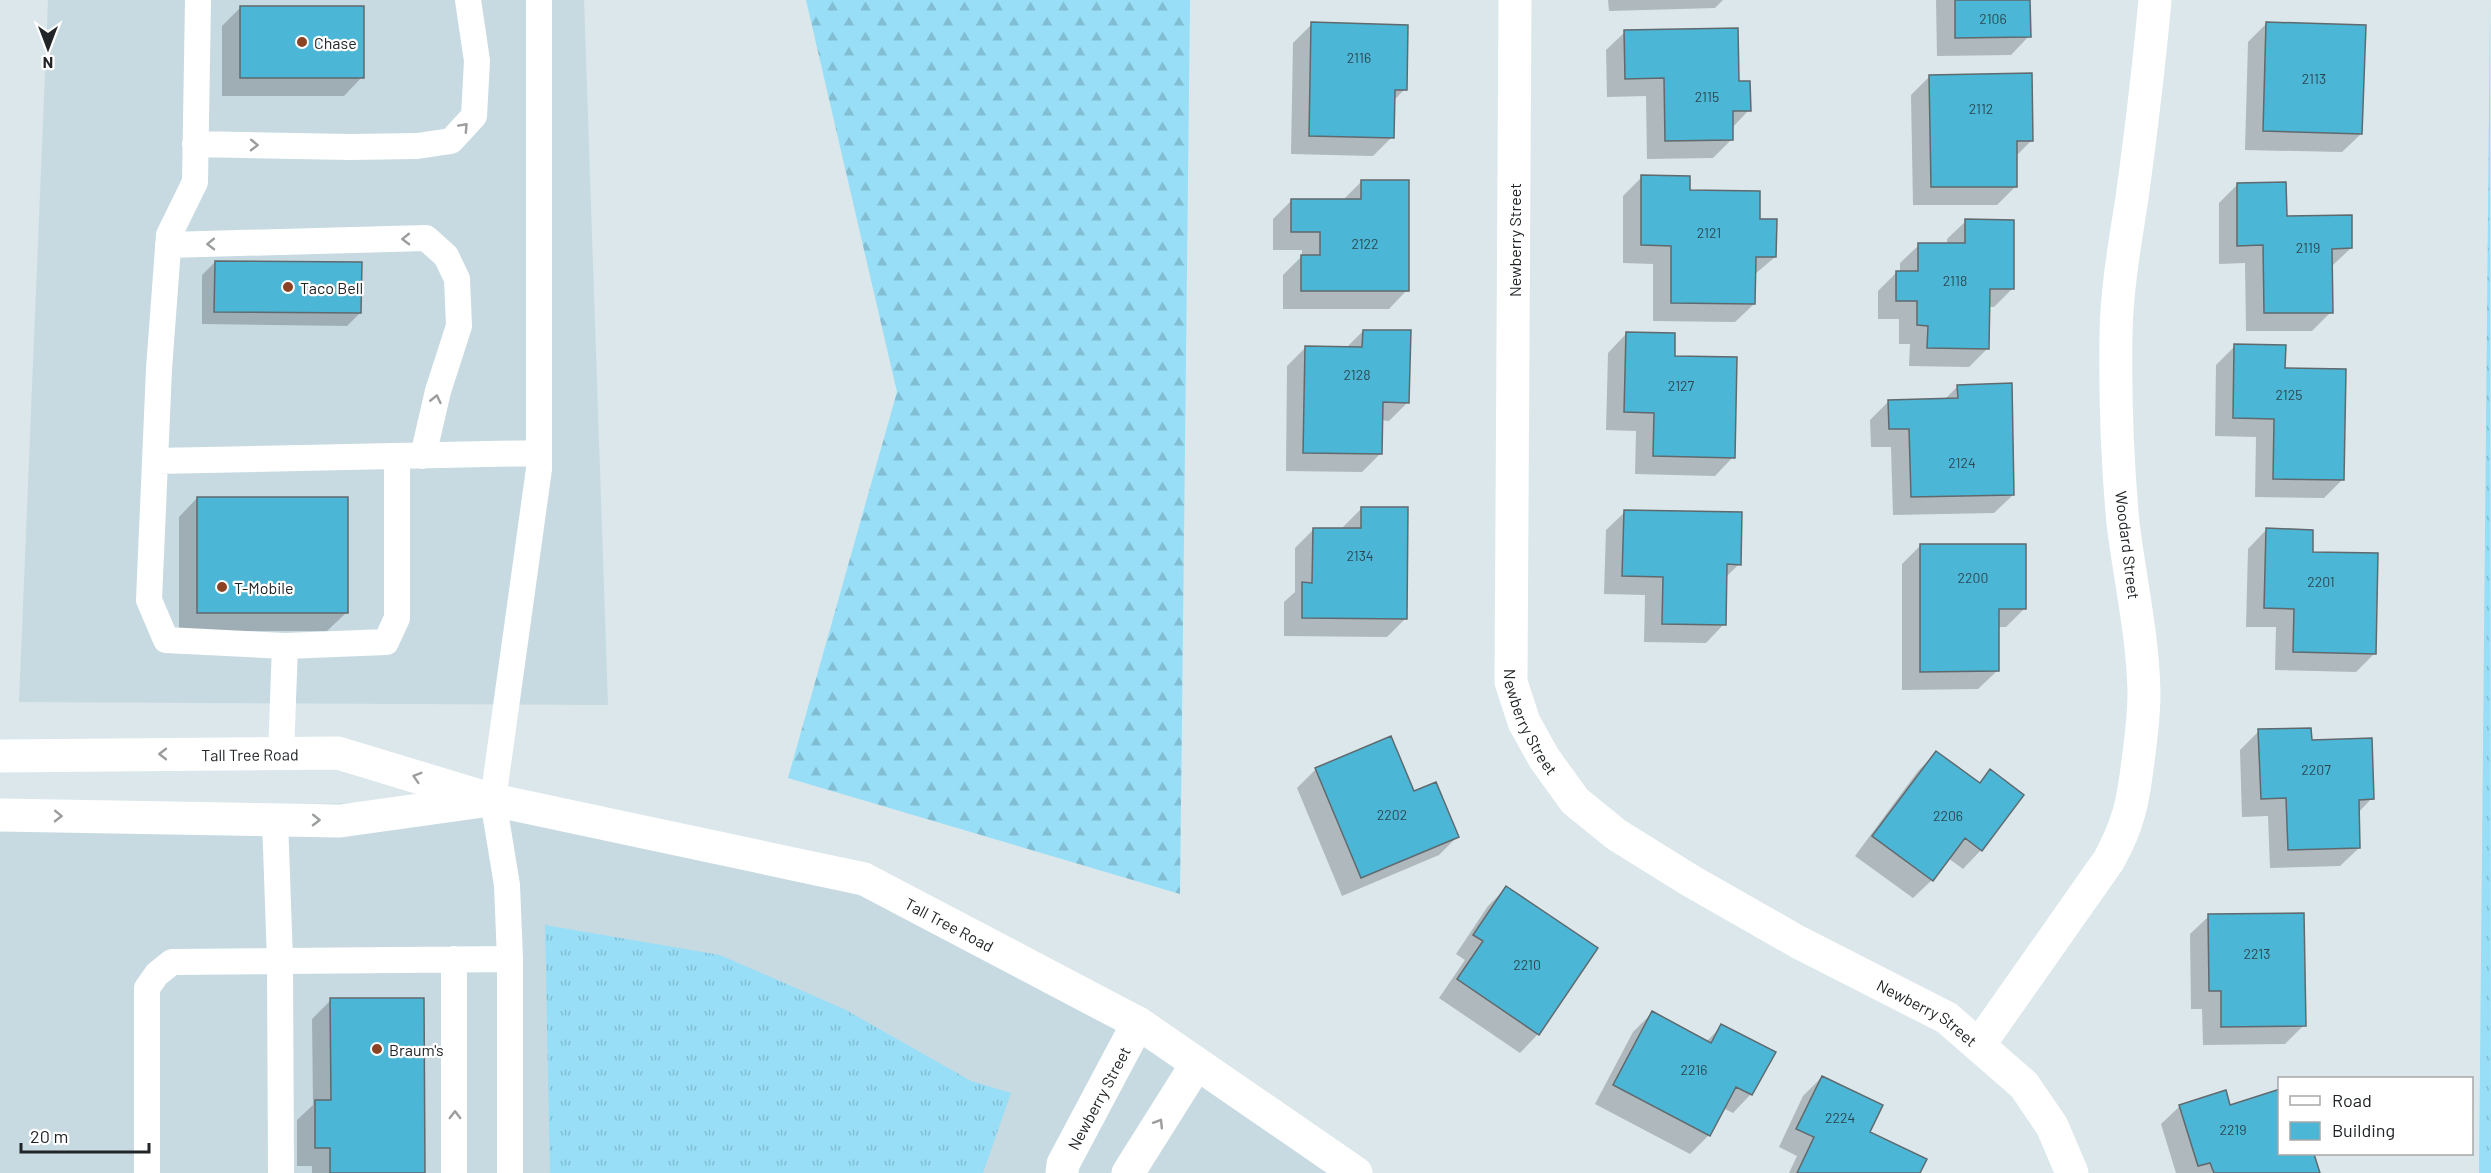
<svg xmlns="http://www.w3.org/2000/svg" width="2491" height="1173" font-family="Barlow,sans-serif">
	<defs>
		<pattern id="grass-tufts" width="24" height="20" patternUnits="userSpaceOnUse" patternTransform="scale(1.5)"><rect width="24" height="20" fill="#97def6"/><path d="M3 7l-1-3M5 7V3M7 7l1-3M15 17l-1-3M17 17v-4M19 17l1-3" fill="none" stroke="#82bed3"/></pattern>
		<pattern id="forest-firs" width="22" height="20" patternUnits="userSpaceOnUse" patternTransform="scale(1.5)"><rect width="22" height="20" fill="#97def6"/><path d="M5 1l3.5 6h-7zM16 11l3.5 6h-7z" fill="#82bed3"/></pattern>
	</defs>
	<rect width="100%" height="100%" fill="#dbe7eb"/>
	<path fill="#c7dae1" d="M 48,0 L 584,0 L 608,705 L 19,702 Z
		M 493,800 L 864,879 L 1357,1173 L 0,1173 L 0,811 Z"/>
	<path fill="url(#grass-tufts)" d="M 2490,0 L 2491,1173 L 2479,1173 Z
		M 545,925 L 720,955 L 844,1009 L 971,1081 L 1011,1093 L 983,1173 L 550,1173 Z"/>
	<path fill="url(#forest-firs)" d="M 806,0 L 1190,0 L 1180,894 L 788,778 L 897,392 Z"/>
	<path fill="#0003" d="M 1608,0 L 1723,0 L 1715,8 L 1609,11 Z
		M 1936,0 L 2028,0 L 2029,36 L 2011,55 L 1937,56 Z
		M 241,7 L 362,77 L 344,96 L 222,96 L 222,26 Z
		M 2267,23 L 2361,134 L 2342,152 L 2245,150 L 2248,42 Z
		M 1312,24 L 1405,89 L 1393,101 L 1392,137 L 1373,156 L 1291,154 L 1293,43 Z
		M 1625,32 L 1737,83 L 1749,110 L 1732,128 L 1732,139 L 1713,158 L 1647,159 L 1646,96 L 1607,97 L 1606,50 Z
		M 1930,76 L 2031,141 L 2015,157 L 2016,186 L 1997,205 L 1913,205 L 1911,95 Z
		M 1642,177 L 1688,192 L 1758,220 L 1775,257 L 1754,275 L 1754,304 L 1735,322 L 1653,321 L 1653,264 L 1623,263 L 1623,196 Z
		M 1362,181 L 1407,290 L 1389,309 L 1283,309 L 1283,275 L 1302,256 L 1302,250 L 1273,250 L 1273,219 L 1292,200 L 1343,200 Z
		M 2237,185 L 2286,218 L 2351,248 L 2332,266 L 2331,312 L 2312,331 L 2246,331 L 2245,263 L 2219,264 L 2219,203 Z
		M 1966,221 L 2012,289 L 1994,307 L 1988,307 L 1988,348 L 1969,367 L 1909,366 L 1910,344 L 1899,344 L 1899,319 L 1878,319 L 1878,291 L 1897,272 L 1900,272 L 1900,263 L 1919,245 L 1947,245 L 1947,239 Z
		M 215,262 L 360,313 L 347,326 L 202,324 L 202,275 Z
		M 1363,331 L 1408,402 L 1389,421 L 1381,420 L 1380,454 L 1362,472 L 1286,471 L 1287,366 L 1306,347 L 1346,348 Z
		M 1626,334 L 1673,357 L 1733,457 L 1715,476 L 1635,474 L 1636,431 L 1606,430 L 1608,353 Z
		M 2235,346 L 2284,369 L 2342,480 L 2324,498 L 2255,497 L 2256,437 L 2215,436 L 2216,365 Z
		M 1958,386 L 2013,495 L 1994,513 L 1893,515 L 1891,447 L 1871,447 L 1870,420 L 1889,401 L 1944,400 Z
		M 197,498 L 346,613 L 327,631 L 179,631 L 179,517 Z
		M 1362,508 L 1406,618 L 1387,637 L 1284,636 L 1284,602 L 1295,592 L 1295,548 L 1314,529 L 1343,530 L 1343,527 Z
		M 1625,512 L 1739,564 L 1725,578 L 1724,624 L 1706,643 L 1644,642 L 1645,595 L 1604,594 L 1606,530 Z
		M 2266,530 L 2311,553 L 2375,653 L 2356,672 L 2275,670 L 2276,627 L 2246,627 L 2248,549 Z
		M 1920,546 L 2024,609 L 2006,627 L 1997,627 L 1997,671 L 1978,689 L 1902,690 L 1902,564 Z
		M 2259,731 L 2310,742 L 2372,798 L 2358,813 L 2359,848 L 2340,866 L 2270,868 L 2268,816 L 2242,817 L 2240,750 Z
		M 1936,753 L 1978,784 L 1990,771 L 1981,850 L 1963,869 L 1948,858 L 1932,880 L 1913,898 L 1855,856 L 1918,771 Z
		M 1316,769 L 1413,793 L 1457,837 L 1439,855 L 1342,896 L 1297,788 Z
		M 1506,888 L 1538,1034 L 1520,1053 L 1439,998 L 1465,960 L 1456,954 L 1488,906 Z
		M 2209,916 L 2304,1025 L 2285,1044 L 2203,1045 L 2202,1009 L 2191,1009 L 2190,934 Z
		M 331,1000 L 423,1173 L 312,1173 L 312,1166 L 297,1166 L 297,1120 L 313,1105 L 312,1019 Z
		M 1652,1013 L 1706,1042 L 1722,1026 L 1751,1094 L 1733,1113 L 1723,1108 L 1708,1136 L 1690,1154 L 1595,1104 L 1633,1032 Z
		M 1822,1077 L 1868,1133 L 1919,1173 L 1789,1173 L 1797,1156 L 1779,1147 L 1803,1096 Z
		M 2180,1106 L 2229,1106 L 2280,1154 L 2312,1154 L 2318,1173 L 2176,1173 L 2161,1124 Z"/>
	<path fill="#4bb6d6" stroke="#606a6e" stroke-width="1.5" d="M 1955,0 L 2030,0 L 2031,37 L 1955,38 Z
		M 240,6 L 364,6 L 364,78 L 240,78 Z
		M 1311,22 L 1408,25 L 1407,90 L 1395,90 L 1394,138 L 1309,136 Z
		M 2266,22 L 2366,25 L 2362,134 L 2263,131 Z
		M 1738,28 L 1739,81 L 1750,81 L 1751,111 L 1733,111 L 1733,140 L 1665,141 L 1664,78 L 1625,79 L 1624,30 Z
		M 2032,73 L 2033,141 L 2017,141 L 2017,187 L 1931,187 L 1929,75 Z
		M 1641,175 L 1690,176 L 1690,190 L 1760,191 L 1760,219 L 1777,219 L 1776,257 L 1756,257 L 1755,304 L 1671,303 L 1671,246 L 1641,245 Z
		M 1361,180 L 1409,180 L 1409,291 L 1301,291 L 1301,255 L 1320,255 L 1320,232 L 1291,232 L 1291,199 L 1361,199 Z
		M 2286,182 L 2287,216 L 2352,215 L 2352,248 L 2332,249 L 2333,313 L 2264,313 L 2263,245 L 2237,246 L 2237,183 Z
		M 1965,219 L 2014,220 L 2014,289 L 1990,289 L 1989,349 L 1927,348 L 1928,326 L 1917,325 L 1917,301 L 1896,301 L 1896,271 L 1918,271 L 1918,243 L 1965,243 Z
		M 215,261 L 362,262 L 361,313 L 214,312 Z
		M 1363,330 L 1411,330 L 1409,403 L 1383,402 L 1382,454 L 1303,453 L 1305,346 L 1362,347 Z
		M 1626,332 L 1675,333 L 1675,356 L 1737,357 L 1735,458 L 1653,456 L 1654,413 L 1624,412 Z
		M 2234,344 L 2286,345 L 2285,368 L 2346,369 L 2344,480 L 2273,479 L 2274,419 L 2233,418 Z
		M 2012,383 L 2014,495 L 1911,497 L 1909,429 L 1889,429 L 1888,400 L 1958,398 L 1957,385 Z
		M 197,497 L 348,497 L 348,613 L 197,613 Z
		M 1361,507 L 1408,507 L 1407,619 L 1302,618 L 1302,582 L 1312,583 L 1313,528 L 1361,528 Z
		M 1624,510 L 1742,512 L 1741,565 L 1727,564 L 1726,625 L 1662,624 L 1663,577 L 1622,576 Z
		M 2266,528 L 2313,530 L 2313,552 L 2378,553 L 2376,654 L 2293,652 L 2294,609 L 2264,608 Z
		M 1920,544 L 2026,544 L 2026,609 L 1999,609 L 1999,671 L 1920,672 Z
		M 2311,728 L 2312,740 L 2372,738 L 2374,799 L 2359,800 L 2360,848 L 2288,850 L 2286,798 L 2261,799 L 2258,729 Z
		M 1391,736 L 1414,791 L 1436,782 L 1459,837 L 1361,878 L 1315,768 Z
		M 1936,751 L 1980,783 L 1990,769 L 2024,795 L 1982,851 L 1965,838 L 1933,881 L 1872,836 Z
		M 1506,886 L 1598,948 L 1539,1035 L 1457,979 L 1483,941 L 1473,935 Z
		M 2304,913 L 2306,1026 L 2221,1027 L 2221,991 L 2209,991 L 2208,914 Z
		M 330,998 L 424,998 L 425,1173 L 330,1173 L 330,1148 L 315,1148 L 315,1100 L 331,1100 Z
		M 1652,1011 L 1711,1043 L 1721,1024 L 1776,1052 L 1752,1095 L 1736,1087 L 1710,1136 L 1613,1085 Z
		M 1822,1076 L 1883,1105 L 1870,1132 L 1927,1159 L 1920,1173 L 1797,1173 L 1814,1137 L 1796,1129 Z
		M 2280,1089 L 2280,1154 L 2314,1154 L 2320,1173 L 2214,1173 L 2210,1163 L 2198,1166 L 2179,1105 L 2226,1090 L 2230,1105 Z"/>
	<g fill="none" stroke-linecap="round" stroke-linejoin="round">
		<path stroke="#fff" stroke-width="26" d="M 198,0 L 195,182 L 169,235 L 159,369 L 149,600 L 166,640 L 285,646 L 281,754
			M 195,144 L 351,147 L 417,146 L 451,141 L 474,116 L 477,61 L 468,0
			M 168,245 L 426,238 L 446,256 L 457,279 L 459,326 L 438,391 L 423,456
			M 155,461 L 539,453
			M 285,646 L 386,642 L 397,618 L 397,456
			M 275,819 L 280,961 L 281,1173
			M 454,959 L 454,1173
			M 147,1173 L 147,988 L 157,974 L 172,962 L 510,959
			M 510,1173 L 510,959 L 507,885 L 493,800 L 539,469 L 539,0"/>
		<g stroke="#fff" stroke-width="33">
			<path id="s1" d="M 1515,0 L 1511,682 L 1524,722 L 1544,758 L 1575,801 L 1617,835 L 1691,881 L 1798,942 L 1947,1018 L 2024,1085 L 2052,1126 L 2072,1173"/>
			<path d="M 1979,1045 L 2109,860 C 2129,823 2133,802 2138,761 C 2141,739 2144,716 2144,693 C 2143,636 2130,580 2123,523 C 2117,459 2115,396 2116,333 C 2117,287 2125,243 2132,198 C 2141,132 2149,66 2155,0"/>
			<path id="s2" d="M 1062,1173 L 1063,1164 L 1138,1023"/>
			<path d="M 1128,1173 L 1196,1065"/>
		</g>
		<g stroke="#fff" stroke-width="33">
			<path id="s3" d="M 0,756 L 338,753 L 493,800 L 864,879 L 1138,1023 L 1356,1173"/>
			<path d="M 0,815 L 340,821 L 483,801"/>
		</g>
	</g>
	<defs><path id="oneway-chevron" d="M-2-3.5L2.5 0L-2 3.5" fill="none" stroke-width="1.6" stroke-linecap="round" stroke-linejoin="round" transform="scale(1.5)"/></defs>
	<g stroke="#9b9d9e">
		<use href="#oneway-chevron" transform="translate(464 127) rotate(-47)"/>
		<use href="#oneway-chevron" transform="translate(254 145) rotate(1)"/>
		<use href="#oneway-chevron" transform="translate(406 239) rotate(179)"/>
		<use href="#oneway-chevron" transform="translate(211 244) rotate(179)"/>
		<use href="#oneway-chevron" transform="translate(436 399) rotate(-77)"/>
		<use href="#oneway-chevron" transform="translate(163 754) rotate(180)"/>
		<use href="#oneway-chevron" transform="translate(417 777) rotate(-163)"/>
		<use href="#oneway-chevron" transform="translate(58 816) rotate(1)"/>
		<use href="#oneway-chevron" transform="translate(316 820) rotate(1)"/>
		<use href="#oneway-chevron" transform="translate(455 1115) rotate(-90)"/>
		<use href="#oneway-chevron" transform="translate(1159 1123) rotate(-58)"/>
	</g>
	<g fill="#8b4323" stroke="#fff" stroke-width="2">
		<circle cx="302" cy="42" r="6"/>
		<circle cx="288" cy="287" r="6"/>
		<circle cx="222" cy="587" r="6"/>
		<circle cx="377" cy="1049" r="6"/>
	</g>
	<g text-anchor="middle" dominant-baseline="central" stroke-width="4.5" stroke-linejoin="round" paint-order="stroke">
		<g font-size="14" fill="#2c4953">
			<text x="1993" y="18">2106</text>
			<text x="1359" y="57">2116</text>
			<text x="2314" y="78">2113</text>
			<text x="1707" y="96">2115</text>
			<text x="1981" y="108">2112</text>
			<text x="1709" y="232">2121</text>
			<text x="1365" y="243">2122</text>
			<text x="2308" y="247">2119</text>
			<text x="1955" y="280">2118</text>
			<text x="1357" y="374">2128</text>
			<text x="1681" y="385">2127</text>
			<text x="2289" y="394">2125</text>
			<text x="1962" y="462">2124</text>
			<text x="1360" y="555">2134</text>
			<text x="1973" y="577">2200</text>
			<text x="2321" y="581">2201</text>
			<text x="2316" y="769">2207</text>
			<text x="1392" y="814">2202</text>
			<text x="1948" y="815">2206</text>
			<text x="2257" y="953">2213</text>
			<text x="1527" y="964">2210</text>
			<text x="1694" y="1069">2216</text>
			<text x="1840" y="1117">2224</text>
			<text x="2233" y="1129">2219</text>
		</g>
		<g font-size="16" fill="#212527" stroke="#fff" text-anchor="start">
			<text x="314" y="42">Chase</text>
			<text x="300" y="287">Taco Bell</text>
			<text x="234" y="587">T-Mobile</text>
			<text x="389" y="1049">Braum's</text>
		</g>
		<g font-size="16" fill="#212527" stroke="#fff">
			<text transform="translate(1514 240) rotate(-90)">Newberry Street</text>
			<text transform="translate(2128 545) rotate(83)">Woodard Street</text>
			<text stroke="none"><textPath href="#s1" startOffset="726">Newberry Street</textPath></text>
			<text stroke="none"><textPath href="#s3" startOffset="250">Tall Tree Road</textPath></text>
			<text stroke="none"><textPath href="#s3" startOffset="976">Tall Tree Road</textPath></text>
			<text stroke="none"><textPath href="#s1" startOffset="1230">Newberry Street</textPath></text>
			<text stroke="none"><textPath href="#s2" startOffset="84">Newberry Street</textPath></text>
		</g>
	</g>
	<rect x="2278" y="1077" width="195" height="78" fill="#ffffff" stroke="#a6a8a9" stroke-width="1.5"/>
	<rect x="2290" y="1096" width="30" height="9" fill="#ffffff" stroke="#a6a8a9" stroke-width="1.5"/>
	<text x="2332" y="1107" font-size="18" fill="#212527">Road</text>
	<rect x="2290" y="1122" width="30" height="18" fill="#4bb6d6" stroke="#a6a8a9" stroke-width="1.5"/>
	<text x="2332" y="1137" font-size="18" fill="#212527">Building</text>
	<g transform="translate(48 48) rotate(180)" stroke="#ffffff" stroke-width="4.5" paint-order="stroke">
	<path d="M0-4.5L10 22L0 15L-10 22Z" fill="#212527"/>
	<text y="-9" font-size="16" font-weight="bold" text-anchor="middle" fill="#212527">N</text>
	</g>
	<path d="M21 1143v9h128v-9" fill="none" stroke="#212527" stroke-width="3"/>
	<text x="30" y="1143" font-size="18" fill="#212527" stroke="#ffffff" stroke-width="4.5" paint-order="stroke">20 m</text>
</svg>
